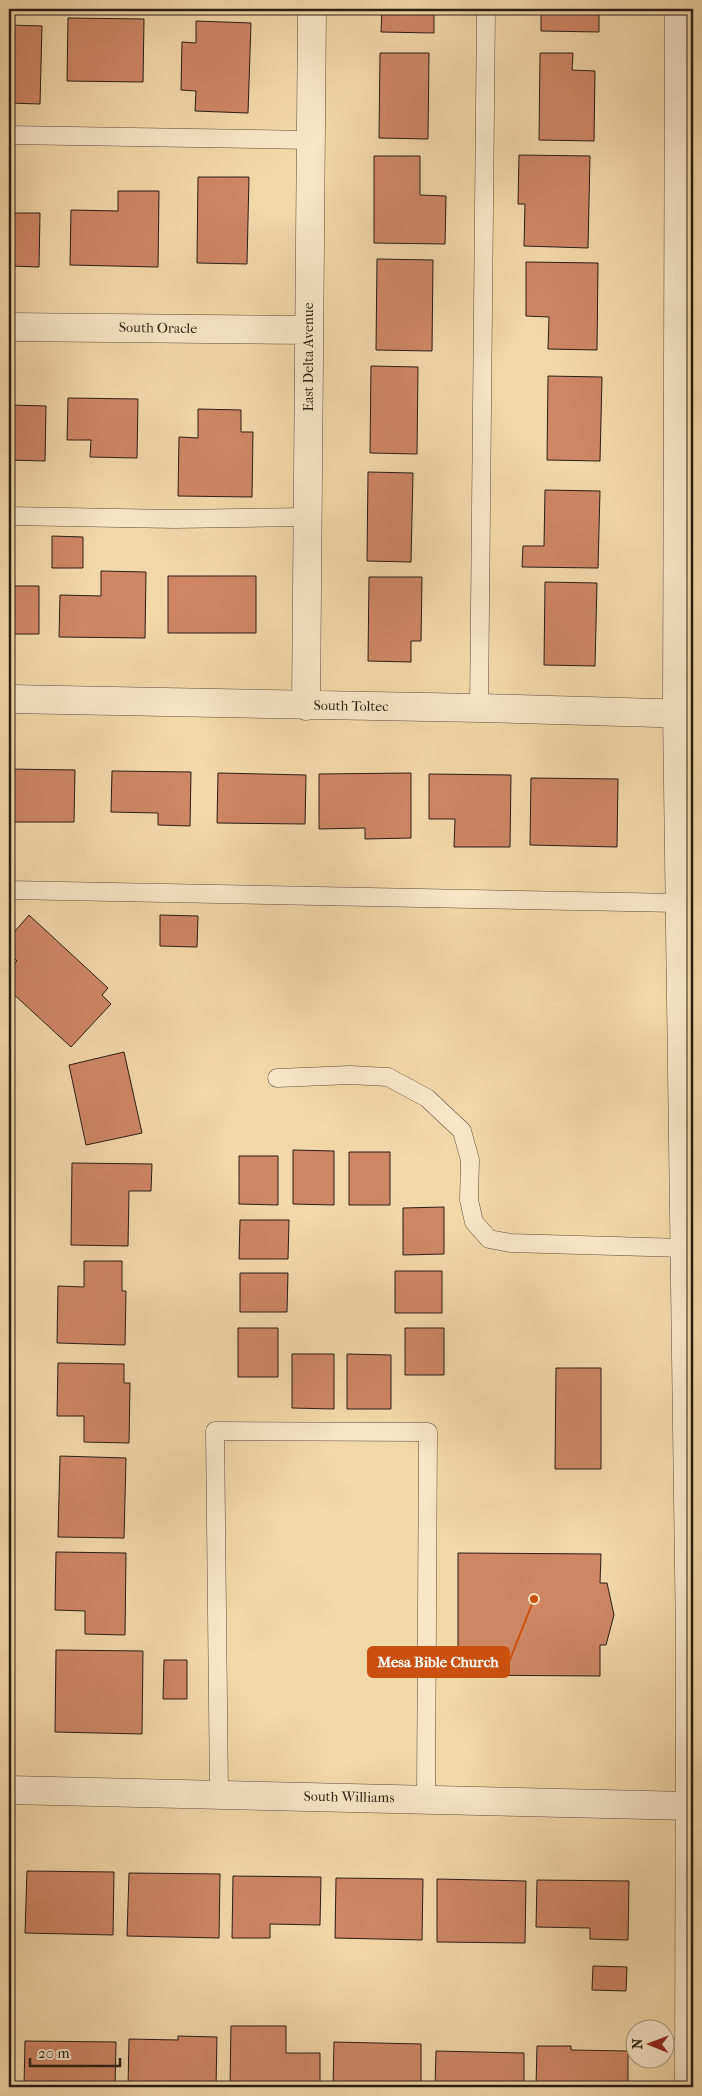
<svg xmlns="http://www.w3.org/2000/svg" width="702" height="2096" font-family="'IM FELL French Canon',serif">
	<rect width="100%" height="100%" fill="#f2d7a8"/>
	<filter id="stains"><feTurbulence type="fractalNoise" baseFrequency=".004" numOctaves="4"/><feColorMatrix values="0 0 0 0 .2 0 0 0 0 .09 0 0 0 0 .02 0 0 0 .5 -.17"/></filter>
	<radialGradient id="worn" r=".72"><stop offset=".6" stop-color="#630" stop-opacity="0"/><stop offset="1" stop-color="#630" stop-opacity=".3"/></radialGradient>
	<path fill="#ce8665" stroke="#2a1e12" d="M 382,9 L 434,9 L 434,33 L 381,32 Z
		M 541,9 L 599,9 L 599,32 L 541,31 Z
		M 68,18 L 144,19 L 143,82 L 67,81 Z
		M 196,21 L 251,23 L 248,113 L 195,111 L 196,91 L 181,90 L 182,42 L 196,43 Z
		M 9,25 L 42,26 L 40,104 L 9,103 Z
		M 380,53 L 429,53 L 428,139 L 379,138 Z
		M 540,53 L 573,53 L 572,70 L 595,71 L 594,141 L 539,140 Z
		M 519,155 L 590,156 L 588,248 L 524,246 L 525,204 L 518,204 Z
		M 374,156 L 420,156 L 420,195 L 446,196 L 445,244 L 374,243 Z
		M 198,177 L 249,177 L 247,264 L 197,263 Z
		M 118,191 L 159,191 L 158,267 L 70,265 L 71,210 L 118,211 Z
		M 9,213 L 40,213 L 39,267 L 9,266 Z
		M 377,259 L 433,260 L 432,351 L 376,350 Z
		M 526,262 L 598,263 L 597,350 L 548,349 L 549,317 L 526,316 Z
		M 371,366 L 418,367 L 417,454 L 370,453 Z
		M 548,376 L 602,377 L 600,461 L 547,460 Z
		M 68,398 L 138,399 L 137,458 L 90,457 L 91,440 L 67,440 Z
		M 9,405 L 46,406 L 45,461 L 9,460 Z
		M 198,409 L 241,410 L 241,432 L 253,432 L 252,497 L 178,496 L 179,437 L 198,438 Z
		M 368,472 L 413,473 L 411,562 L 367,561 Z
		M 545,490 L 600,491 L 598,568 L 522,567 L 523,546 L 544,546 Z
		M 52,536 L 83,537 L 83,568 L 52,568 Z
		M 101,571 L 146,572 L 145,638 L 59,637 L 60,595 L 101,596 Z
		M 168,576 L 256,576 L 256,633 L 168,633 Z
		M 369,577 L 422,577 L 421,641 L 411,641 L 411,662 L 368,661 Z
		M 545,582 L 597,583 L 595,666 L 544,665 Z
		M 9,586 L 39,586 L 39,634 L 9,634 Z
		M 9,769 L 75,770 L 74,822 L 9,822 Z
		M 112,771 L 191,772 L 190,826 L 158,825 L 158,813 L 111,812 Z
		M 218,773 L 306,775 L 305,824 L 217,823 Z
		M 411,773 L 411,838 L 365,839 L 365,828 L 319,829 L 319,774 Z
		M 429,774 L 511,775 L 510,847 L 454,847 L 455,819 L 429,819 Z
		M 531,778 L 618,779 L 617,847 L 530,845 Z
		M 29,915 L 108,988 L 102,995 L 111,1004 L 71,1047 L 9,990 L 9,970 L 17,961 L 9,953 L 9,938 Z
		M 160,915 L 198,916 L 197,947 L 160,946 Z
		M 124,1052 L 142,1133 L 86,1145 L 69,1065 Z
		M 293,1150 L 334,1151 L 334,1205 L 293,1204 Z
		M 349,1152 L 390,1152 L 390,1205 L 349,1205 Z
		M 239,1156 L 278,1156 L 278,1205 L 239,1204 Z
		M 72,1163 L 152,1164 L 151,1191 L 129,1191 L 128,1246 L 71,1245 Z
		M 444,1207 L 444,1254 L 403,1255 L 403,1208 Z
		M 240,1220 L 289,1220 L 288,1259 L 239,1259 Z
		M 84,1261 L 122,1261 L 122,1291 L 126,1291 L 125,1345 L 57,1343 L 58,1286 L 84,1287 Z
		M 395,1271 L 442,1271 L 442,1313 L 395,1313 Z
		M 240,1273 L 288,1273 L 287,1312 L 240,1312 Z
		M 238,1328 L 278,1328 L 278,1377 L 238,1377 Z
		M 405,1328 L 444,1328 L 444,1375 L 405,1375 Z
		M 292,1354 L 334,1354 L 334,1409 L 292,1408 Z
		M 347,1354 L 391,1355 L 391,1409 L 347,1409 Z
		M 58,1363 L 124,1364 L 124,1383 L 130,1383 L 129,1443 L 84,1442 L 84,1416 L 57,1416 Z
		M 556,1368 L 601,1368 L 601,1469 L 555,1469 Z
		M 60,1456 L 126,1458 L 124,1538 L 58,1537 Z
		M 56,1552 L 126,1553 L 125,1635 L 85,1634 L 85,1611 L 55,1610 Z
		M 458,1553 L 601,1554 L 600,1583 L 607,1583 L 614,1615 L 606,1645 L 600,1645 L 600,1676 L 458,1675 Z
		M 56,1650 L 143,1651 L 142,1734 L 55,1732 Z
		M 164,1660 L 187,1660 L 187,1699 L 163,1699 Z
		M 9,1871 L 12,1871 L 11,1933 L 9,1933 Z
		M 27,1871 L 114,1872 L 113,1935 L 25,1933 Z
		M 129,1873 L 220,1874 L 219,1938 L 127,1936 Z
		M 233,1876 L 321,1877 L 320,1925 L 270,1924 L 270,1938 L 232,1938 Z
		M 336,1878 L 423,1879 L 422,1940 L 335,1938 Z
		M 437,1879 L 526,1881 L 525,1943 L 437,1942 Z
		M 537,1880 L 629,1881 L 628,1940 L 590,1939 L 590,1928 L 536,1927 Z
		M 593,1966 L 627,1967 L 626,1991 L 592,1990 Z
		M 231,2026 L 286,2026 L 286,2053 L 320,2053 L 320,2087 L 230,2087 Z
		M 9,2034 L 11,2034 L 10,2087 L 9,2087 Z
		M 178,2036 L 217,2037 L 216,2087 L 128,2087 L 129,2039 L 178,2040 Z
		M 25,2041 L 116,2042 L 115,2087 L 24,2087 Z
		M 334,2042 L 421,2044 L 421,2087 L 333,2087 Z
		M 537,2046 L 571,2046 L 571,2050 L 628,2051 L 628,2087 L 536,2087 Z
		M 436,2051 L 524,2053 L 524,2087 L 435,2087 Z"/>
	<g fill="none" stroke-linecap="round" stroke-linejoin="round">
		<g stroke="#5c4c38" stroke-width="19">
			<path id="service" d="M 9,135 L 310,140
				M 9,516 L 174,519 L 307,517
				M 479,708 L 486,9
				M 9,890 L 678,903
				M 277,1078 L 350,1075 L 388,1077 L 427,1098 L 462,1131 L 470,1160 L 469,1200 L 474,1222 L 489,1239 L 510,1243 L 683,1248
				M 219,1794 L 215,1431 L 428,1432 L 426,1799"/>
		</g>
		<g stroke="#5c4c38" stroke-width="29">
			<path id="minor" d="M 679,9 L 677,713 L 690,1640 L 689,2087
				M 9,327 L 308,330
				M 9,699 L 479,708 L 693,714
				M 306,706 L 312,9
				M 9,1790 L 690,1806"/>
		</g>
		<use href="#service" stroke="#f7e5c6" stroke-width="18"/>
		<use href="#minor" stroke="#f7e5c6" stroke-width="28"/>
	</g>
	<g text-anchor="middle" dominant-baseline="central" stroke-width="5" stroke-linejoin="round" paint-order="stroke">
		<g font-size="14" fill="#2a1e12" stroke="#f7e5c6">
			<text transform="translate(158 328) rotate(1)">South Oracle</text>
			<text transform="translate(308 357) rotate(-90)">East Delta Avenue</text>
			<text transform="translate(351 706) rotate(1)">South Toltec</text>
			<text transform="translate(349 1797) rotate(1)">South Williams</text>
		</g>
	</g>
	<path fill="none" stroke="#cc500d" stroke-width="2" d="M534 1599L509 1662"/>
	<circle fill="#cc500d" stroke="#f7e5c6" stroke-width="2" cx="534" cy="1599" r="5"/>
	<rect fill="#cc500d" stroke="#cc500d" stroke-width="2" x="368" y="1647" width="141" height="30" rx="5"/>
	<g font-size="15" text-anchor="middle" font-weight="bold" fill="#fff">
		<text x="438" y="1667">Mesa Bible Church</text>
	</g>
	<rect width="702" height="2096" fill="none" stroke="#f2d7a8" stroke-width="30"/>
	<rect x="10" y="10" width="682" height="2076" fill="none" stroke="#2a1e12" stroke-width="2.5"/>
	<rect x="15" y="15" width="672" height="2066" fill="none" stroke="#2a1e12"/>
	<g transform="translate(650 2044) rotate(271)"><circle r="24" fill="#f7e5c6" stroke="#a5957e"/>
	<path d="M0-4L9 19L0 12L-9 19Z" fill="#8f2418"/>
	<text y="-8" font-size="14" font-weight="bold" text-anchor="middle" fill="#2a1e12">N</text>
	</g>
	<path d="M30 2058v8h90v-8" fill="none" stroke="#2a1e12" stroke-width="2.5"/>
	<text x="38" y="2058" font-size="15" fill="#2a1e12" stroke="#f7e5c6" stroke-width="4" paint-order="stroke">20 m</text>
	<rect width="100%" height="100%" filter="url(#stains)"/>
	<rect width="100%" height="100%" fill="url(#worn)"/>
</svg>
